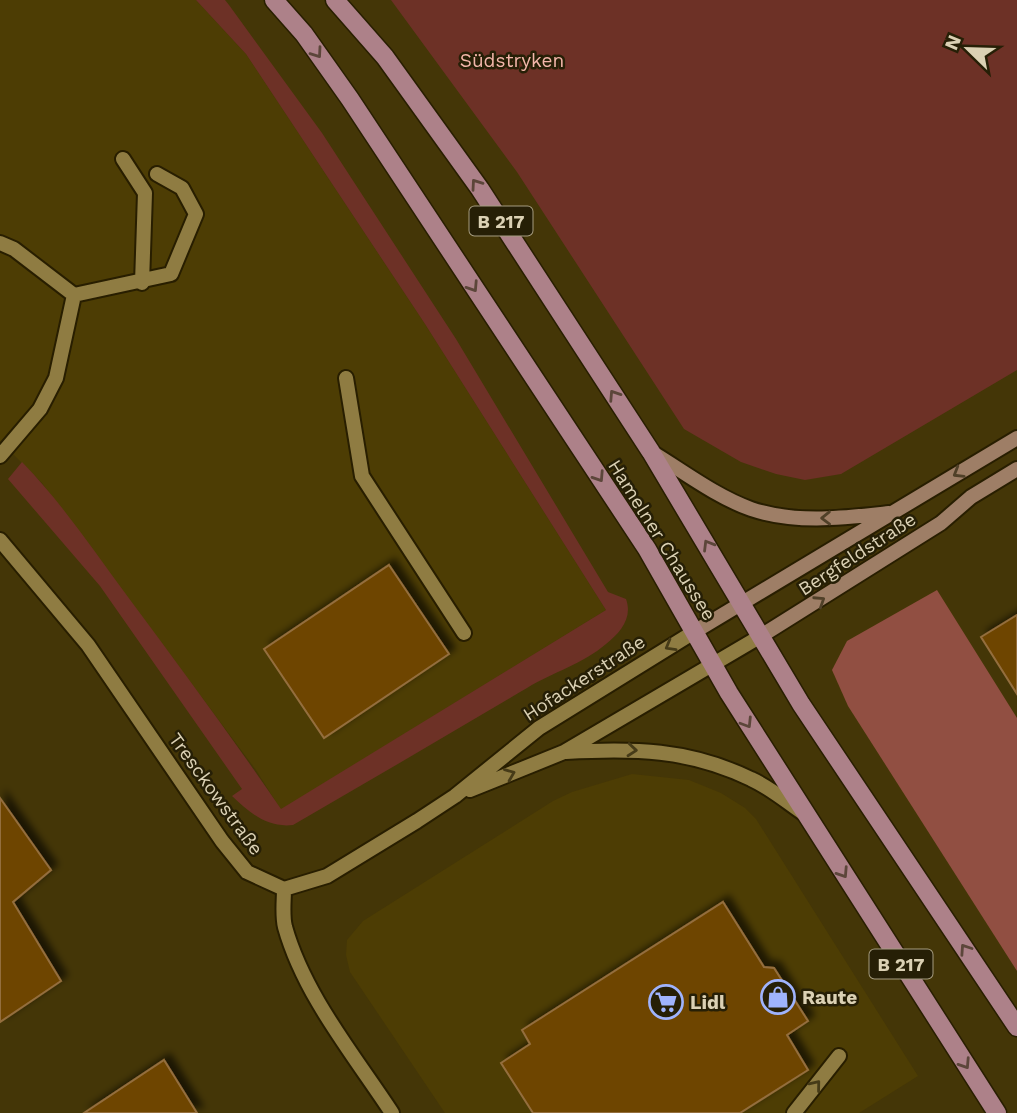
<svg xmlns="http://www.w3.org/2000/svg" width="1017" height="1113" font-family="'Work Sans',sans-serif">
	<defs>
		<filter id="shadow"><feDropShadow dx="6" dy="-6" stdDeviation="3.5" flood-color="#0009"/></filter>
	</defs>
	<rect width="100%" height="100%" fill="#443607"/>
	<path fill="#4d3d04" d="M 0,0 L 196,0 L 246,54 L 425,324 L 606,610 L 281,810 L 256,770 L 42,483 L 0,441 Z
		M 632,774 L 689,780 L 721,793 L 745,808 L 756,819 L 918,1076 L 859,1113 L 445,1113 L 350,972 L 346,955 L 347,940 L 363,921 L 553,801 L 572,792 Z"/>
	<path fill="#6d3126" d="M 196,0 L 225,0 L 229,5 L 322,133 L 456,339 L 608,592 L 626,599 C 633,618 620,633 606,644 C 583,664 553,672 527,688 C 449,734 371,780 293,825 C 267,828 250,813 232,796 L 242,789 L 100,586 L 8,479 L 22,462 C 62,503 94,551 128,597 C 180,667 232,737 281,809 L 606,610 L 425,324 L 246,54 Z
		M 391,0 L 1017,0 L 1017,370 L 841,474 L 805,480 L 776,474 L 741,462 L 684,429 L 517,172 Z"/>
	<path fill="#914f42" d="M 937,590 L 1017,718 L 1017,971 L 848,706 L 832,670 L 847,641 Z"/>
	<path fill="#6e4501" stroke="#946e3e" stroke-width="2" filter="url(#shadow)" d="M 389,565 L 449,654 L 324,738 L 264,649 Z
		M 1017,615 L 1017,694 L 981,637 Z
		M 0,798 L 51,870 L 13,902 L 61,981 L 0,1022 Z
		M 723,902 L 764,967 L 774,968 L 808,1021 L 787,1035 L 808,1070 L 740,1113 L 533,1113 L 501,1063 L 530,1044 L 522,1030 Z
		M 164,1060 L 197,1113 L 84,1113 Z"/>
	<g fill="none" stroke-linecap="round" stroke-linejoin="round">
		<g stroke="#281e00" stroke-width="18">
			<path id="lane" d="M 123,159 L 145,193 L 142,283
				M 0,243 L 14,249 L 74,295 L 171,274 L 196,214 L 182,188 L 157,174
				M 346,378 L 362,476 L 464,633
				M 0,456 L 40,409 L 56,378 L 74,295
				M 794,1113 L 839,1056"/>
		</g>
		<g stroke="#281e00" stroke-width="18">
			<path id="street" d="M 0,540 L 88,645 L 222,841 L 247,872 L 284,889
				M 566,752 C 633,748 689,749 751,779 C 771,788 788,803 806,815
				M 470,790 L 564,752 L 761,636
				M 284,889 L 327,876 L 417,821 L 455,796 L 539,728 L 694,632
				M 284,889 C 284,901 282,915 285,927 C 304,995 354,1055 392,1113"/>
		</g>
		<g stroke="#281e00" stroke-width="18">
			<path id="secondary" d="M 653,453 C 684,472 717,497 751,509 C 796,524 843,518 889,513
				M 694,632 L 1017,438
				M 761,636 L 941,523 L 971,497 L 1017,469"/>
		</g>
		<g stroke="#281e00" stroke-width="21">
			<path id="primary" d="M 274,0 L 304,34 L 350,99 L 647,549 L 729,693 L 997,1113
				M 335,0 L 385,57 L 480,189 L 651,452 L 801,704 L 1017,1027"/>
		</g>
		<use href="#lane" stroke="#8f7c42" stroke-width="14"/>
		<use href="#street" stroke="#8f7c42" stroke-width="14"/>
		<use href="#secondary" stroke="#9e7e66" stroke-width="14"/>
		<use href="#primary" stroke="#ad8189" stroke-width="18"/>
	</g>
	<defs><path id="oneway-chevron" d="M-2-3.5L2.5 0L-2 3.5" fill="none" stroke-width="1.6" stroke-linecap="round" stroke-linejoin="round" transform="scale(1.75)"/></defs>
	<g stroke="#5c463a">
		<use href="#oneway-chevron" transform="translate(317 53) rotate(55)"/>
		<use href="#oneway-chevron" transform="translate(476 184) rotate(-125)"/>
		<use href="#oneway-chevron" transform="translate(473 287) rotate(57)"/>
		<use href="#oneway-chevron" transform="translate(614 395) rotate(-123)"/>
		<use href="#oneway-chevron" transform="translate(599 477) rotate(57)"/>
		<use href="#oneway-chevron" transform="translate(708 545) rotate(-121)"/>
		<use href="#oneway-chevron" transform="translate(747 723) rotate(58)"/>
		<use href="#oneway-chevron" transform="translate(843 873) rotate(57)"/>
		<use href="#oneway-chevron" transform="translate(965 949) rotate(-124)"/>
		<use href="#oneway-chevron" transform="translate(965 1064) rotate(57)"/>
	</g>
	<g stroke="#504028">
		<use href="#oneway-chevron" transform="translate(958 473) rotate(149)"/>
		<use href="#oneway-chevron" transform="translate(826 518) rotate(179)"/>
		<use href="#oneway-chevron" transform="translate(820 601) rotate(-33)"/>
	</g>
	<g stroke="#463b18">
		<use href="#oneway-chevron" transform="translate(670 646) rotate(150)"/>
		<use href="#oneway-chevron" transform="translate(632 750) rotate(5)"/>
		<use href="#oneway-chevron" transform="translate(510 774) rotate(-22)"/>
		<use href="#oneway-chevron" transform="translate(816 1085) rotate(-51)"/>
	</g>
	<defs>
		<g id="shop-ring" transform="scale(1.75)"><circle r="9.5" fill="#261f06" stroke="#9fb3fd" stroke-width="1.5"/><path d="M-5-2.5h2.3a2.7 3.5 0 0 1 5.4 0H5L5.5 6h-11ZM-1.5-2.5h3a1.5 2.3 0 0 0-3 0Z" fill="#9fb3fd"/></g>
		<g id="supermarket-ring" transform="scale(1.75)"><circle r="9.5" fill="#261f06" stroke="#9fb3fd" stroke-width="1.5"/><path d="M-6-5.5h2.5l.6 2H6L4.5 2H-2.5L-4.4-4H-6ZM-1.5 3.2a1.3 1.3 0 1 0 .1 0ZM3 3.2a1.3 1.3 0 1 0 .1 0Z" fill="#9fb3fd"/></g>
	</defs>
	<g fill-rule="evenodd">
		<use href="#shop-ring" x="778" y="997"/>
		<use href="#supermarket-ring" x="666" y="1002"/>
	</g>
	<g text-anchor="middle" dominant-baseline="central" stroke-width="5" stroke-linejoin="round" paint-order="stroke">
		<g fill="#261f06" stroke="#a59c80" stroke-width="2">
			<rect x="469.5" y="206.5" width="63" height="29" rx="5"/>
			<rect x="869.5" y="949.5" width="63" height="29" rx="5"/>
		</g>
		<g font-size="18" font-weight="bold" fill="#dbd1b4">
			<text x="501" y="221">B 217</text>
			<text x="901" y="964">B 217</text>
		</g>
		<g font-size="19" fill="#f3b6aa" stroke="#261f06">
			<text x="512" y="60">Südstryken</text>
		</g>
		<g font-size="19" fill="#dbd1b4" stroke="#261f06">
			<text transform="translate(662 540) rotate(58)">Hamelner Chaussee</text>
			<text transform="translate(857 554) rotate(-33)">Bergfeldstraße</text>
			<text transform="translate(584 678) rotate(-33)">Hofackerstraße</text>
			<text transform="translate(216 794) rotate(54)">Tresckowstraße</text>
		</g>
		<g font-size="19" font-weight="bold" fill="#dbd1b4" stroke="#261f06" text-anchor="start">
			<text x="802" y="997">Raute</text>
			<text x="690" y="1002">Lidl</text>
		</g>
	</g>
	<g transform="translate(968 49) rotate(293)" stroke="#261f06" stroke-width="5" paint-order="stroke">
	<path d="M0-5L12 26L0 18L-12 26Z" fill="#dbd1b4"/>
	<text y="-10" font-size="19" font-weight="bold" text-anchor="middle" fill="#dbd1b4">N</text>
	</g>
</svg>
